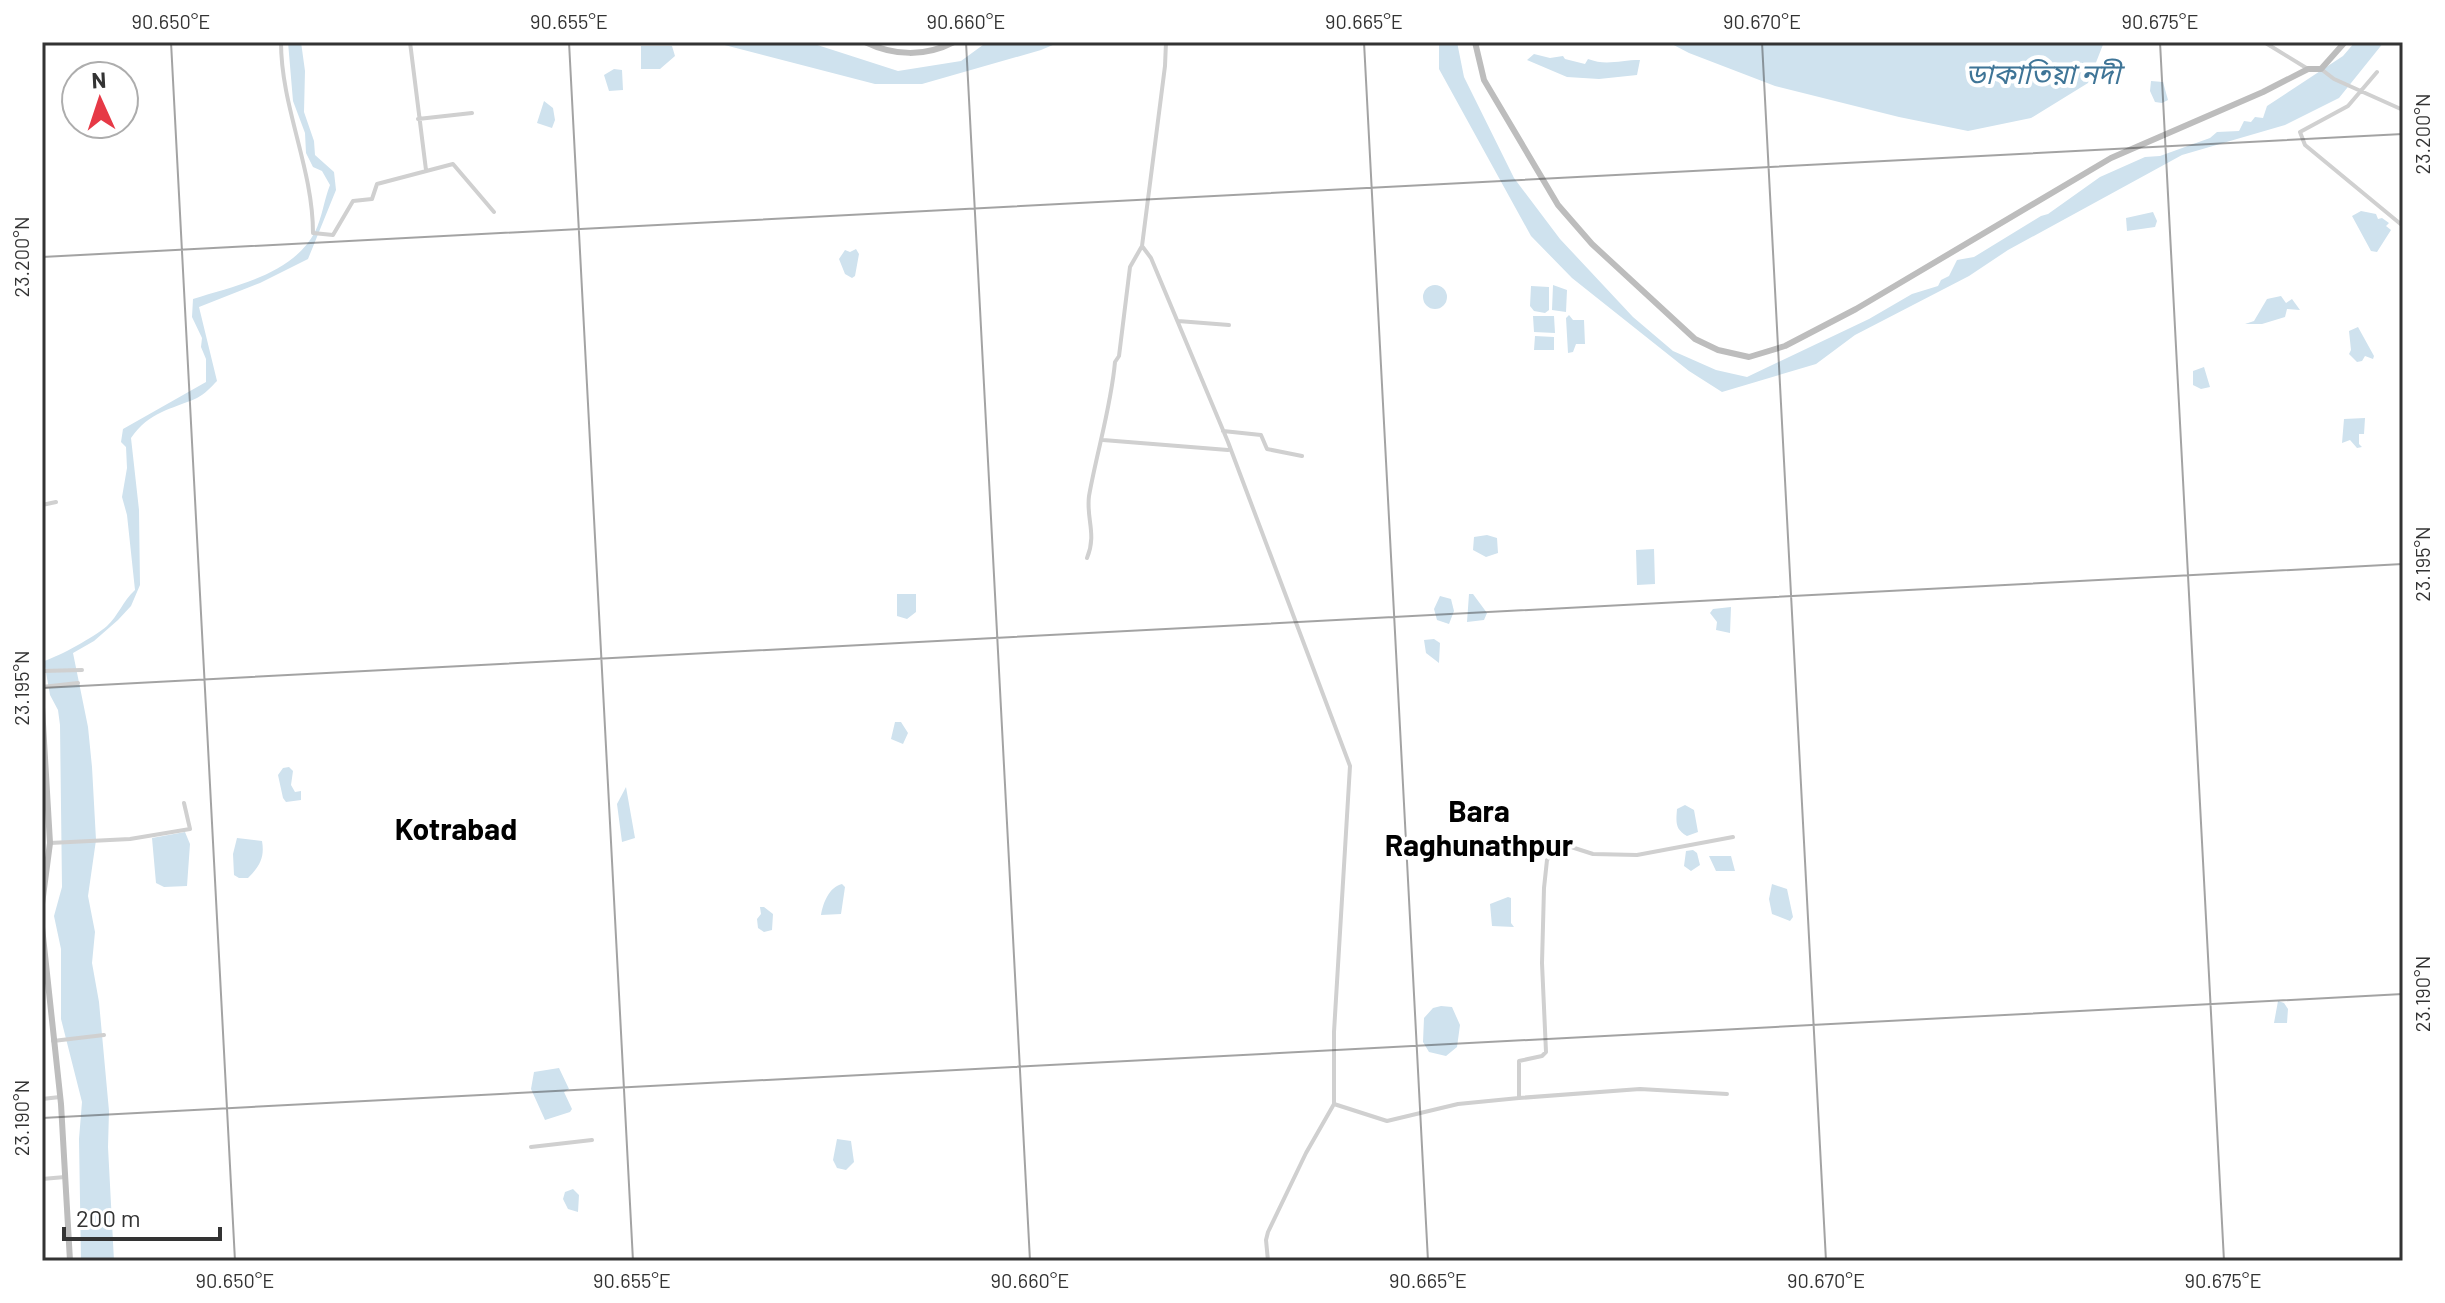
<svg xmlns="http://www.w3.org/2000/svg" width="2445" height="1303" font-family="Barlow,'Noto Sans Bengali',sans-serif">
	<rect width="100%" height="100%" fill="#fff"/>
	<path fill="#cfe2ee" d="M 288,42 L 301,42 L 305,71 L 304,112 L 314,141 L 315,155 L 334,172 L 336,190 L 308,259 L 260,283 L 199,307 L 217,381 C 211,387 205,394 197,398 C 170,410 150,411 131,438 L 139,510 L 140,585 L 131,606 L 118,620 L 94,641 L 73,653 L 88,727 L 92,767 L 96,840 L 88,896 L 95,932 L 92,963 L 99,1002 L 109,1111 L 108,1147 L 114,1261 L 81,1261 L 79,1139 L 82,1102 L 61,1019 L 61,949 L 54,916 L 62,887 L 60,725 L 58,710 L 50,695 L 44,661 C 60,656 94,637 107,626 C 118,616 123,601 135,590 L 127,515 L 122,497 L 127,468 L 126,447 L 121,442 L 123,429 L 206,382 L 206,359 L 201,347 L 202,338 L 192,317 L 193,299 C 236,285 292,275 315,232 C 322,218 324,200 330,185 L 322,171 L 313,167 L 306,153 L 305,133 L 293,101 Z
		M 713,42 L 808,42 L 898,71 L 961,61 L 987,42 L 1060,42 L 1041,50 L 922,84 L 875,84 Z
		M 1439,42 L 1457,42 L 1464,77 L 1514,178 L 1560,239 L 1633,317 L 1673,351 L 1716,370 L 1747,377 L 1869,319 L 1912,294 L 1938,286 L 1941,280 L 1949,276 L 1957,260 L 1974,257 L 2041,216 L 2048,214 L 2100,177 L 2145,157 L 2160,156 L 2210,138 L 2217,132 L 2239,131 L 2244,121 L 2251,122 L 2255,117 L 2263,118 L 2267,106 L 2343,56 L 2355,42 L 2384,42 L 2339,98 L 2285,125 L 2182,155 L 2008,250 L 1969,276 L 1855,335 L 1816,364 L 1722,392 L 1689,371 L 1572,278 L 1531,236 L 1439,69 Z
		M 1668,42 L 2104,42 L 2088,83 L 2031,118 L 1968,131 L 1899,117 L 1775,86 L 1689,53 Z
		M 641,46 L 672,46 L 675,56 L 660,69 L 641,69 Z
		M 1534,54 L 1550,58 L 1563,56 L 1565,59 L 1585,64 L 1588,59 C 1606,66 1620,60 1640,60 L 1637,75 L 1599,79 L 1567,77 L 1527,60 Z
		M 614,69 L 622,70 L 623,90 L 609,91 L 604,75 Z
		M 2151,81 L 2163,82 L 2168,100 L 2162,103 L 2155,102 L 2150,91 Z
		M 544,101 L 553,108 L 555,120 L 552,128 L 537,123 Z
		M 2361,211 L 2376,214 L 2378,219 L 2382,218 L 2389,223 L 2386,226 L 2391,230 L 2377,252 L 2371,251 L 2352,216 Z
		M 2153,212 L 2157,221 L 2155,227 L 2127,231 L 2126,218 Z
		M 856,249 L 859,254 L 855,276 L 852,278 L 845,274 L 839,259 L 845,250 L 850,252 Z
		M 1553,285 L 1567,290 L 1566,312 L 1552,310 Z
		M1423 297a12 12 0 1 1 24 0a12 12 0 1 1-24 0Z
		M 1531,286 L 1549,287 L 1549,310 L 1545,313 L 1534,311 L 1530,306 Z
		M 2281,296 L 2286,303 L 2292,299 L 2300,310 L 2287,309 L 2285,317 L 2262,324 L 2245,324 L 2254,321 L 2267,299 Z
		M 1569,315 L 1573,320 L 1584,320 L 1585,344 L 1576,344 L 1573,352 L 1568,353 L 1566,318 Z
		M 1533,316 L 1554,316 L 1555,333 L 1534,332 Z
		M 2358,327 L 2374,356 L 2373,359 L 2365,356 L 2362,361 L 2357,362 L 2349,354 L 2351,350 L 2349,331 Z
		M 1535,336 L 1554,337 L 1554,350 L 1534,350 Z
		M 2204,367 L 2210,387 L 2201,389 L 2193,385 L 2193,371 Z
		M 2365,418 L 2364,434 L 2359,434 L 2359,444 L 2362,447 L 2357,448 L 2350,440 L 2342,443 L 2344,419 Z
		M 1487,535 L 1497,538 L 1498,553 L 1486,557 L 1473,550 L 1474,537 Z
		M 1654,549 L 1655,584 L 1637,585 L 1636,550 Z
		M 897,594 L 916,594 L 916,612 L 907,619 L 897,616 Z
		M 1469,594 L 1473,594 L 1487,613 L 1484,620 L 1467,622 Z
		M 1440,596 L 1451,599 L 1454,611 L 1449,624 L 1437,620 L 1434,609 Z
		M 1731,607 L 1730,633 L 1716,630 L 1717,622 L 1710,613 L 1713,609 Z
		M 1434,639 L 1440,643 L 1439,663 L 1426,653 L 1424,640 Z
		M 895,722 L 901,722 L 908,733 L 903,744 L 891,739 Z
		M 289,767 L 293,771 L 291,785 L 295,792 L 301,791 L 301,800 L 286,802 L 283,798 L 278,775 L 283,768 Z
		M 626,787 L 635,838 L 622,842 L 617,804 Z
		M 1685,805 L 1694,810 L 1698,832 L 1687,836 C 1675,829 1676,823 1677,809 Z
		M 185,832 L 190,844 L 187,886 L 164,887 L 156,883 L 152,838 Z
		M 237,838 L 262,841 C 265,858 259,867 248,878 L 239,878 L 234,875 L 233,854 Z
		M 1693,850 L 1697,853 L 1700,865 L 1691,871 L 1684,866 L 1686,851 Z
		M 1709,856 L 1731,856 L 1735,871 L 1716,871 Z
		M 842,884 L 845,887 L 841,914 L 821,915 C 823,903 829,887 842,884 Z
		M 1772,884 L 1787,889 L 1793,917 L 1790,921 L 1772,914 L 1769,899 Z
		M 1508,897 L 1511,898 L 1511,923 L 1514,927 L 1492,926 L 1490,904 Z
		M 760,907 L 764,907 L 773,914 L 772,930 L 764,932 L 758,928 L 757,919 L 761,914 Z
		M 2278,1001 L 2284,1003 L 2288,1009 L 2287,1023 L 2274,1023 Z
		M 1441,1006 L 1452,1007 L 1460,1025 L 1457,1047 L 1446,1056 L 1429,1052 L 1423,1042 L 1424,1018 L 1433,1008 Z
		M 559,1068 L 569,1089 L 564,1092 L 572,1109 L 570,1112 L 545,1120 L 531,1089 L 534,1072 Z
		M 837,1139 L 851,1141 L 854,1162 L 846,1170 L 837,1168 L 833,1160 Z
		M 573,1189 L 579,1195 L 578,1212 L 568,1209 L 563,1199 L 565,1192 Z"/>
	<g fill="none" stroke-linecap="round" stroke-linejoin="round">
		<path stroke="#d0d0d0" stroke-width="4" d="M 281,42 C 281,107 313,168 313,233 L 333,235 L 353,201 L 372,199 L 377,184 L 453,164 L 494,212
			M 410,42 L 426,170
			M 2264,42 L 2308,69
			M 2321,69 L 2334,79 L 2403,110
			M 2377,72 L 2348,106 L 2300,132 L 2305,145 L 2403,226
			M 418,119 L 472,113
			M 1142,246 L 1151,258 L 1228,442 L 1350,766 L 1334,1032 L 1334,1104 L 1306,1153 L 1268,1232 L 1266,1240 L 1268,1261
			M 1178,321 L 1229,325
			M 1223,431 L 1261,435 L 1267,449 L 1302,456
			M 1103,440 L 1228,450
			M 42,505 L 56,502
			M 1087,558 C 1097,534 1086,519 1089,496 C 1097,451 1111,407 1115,362 L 1119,356 L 1130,267 L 1142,246 L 1165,66 L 1166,42
			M 42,671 L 82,670
			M 42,687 L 78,683
			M 50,843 L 130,839 L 190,829 L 184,803
			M 53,1041 L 104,1035
			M 1727,1094 L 1640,1089 L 1519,1098 L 1519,1061 L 1542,1056 L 1546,1052 L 1542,963 L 1544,888 L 1547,860 L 1557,849 L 1565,845 L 1593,854 L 1637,855 L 1733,837
			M 42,1099 L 60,1097
			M 1334,1104 L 1387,1121 L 1458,1104 L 1519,1098
			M 531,1147 L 592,1140
			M 42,1179 L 65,1177"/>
		<path stroke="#bdbdbd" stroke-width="6" d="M 865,42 C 894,56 925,57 954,42
			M 1475,42 L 1484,80 L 1558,205 L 1592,244 L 1695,339 L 1718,350 L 1749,357 L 1785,346 L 1856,309 L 2111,158 L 2263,92 L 2308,69 L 2321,69 L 2345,42
			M 42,707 L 50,843 L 42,904
			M 42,927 L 61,1104 L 70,1261"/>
	</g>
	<path fill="none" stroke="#333" stroke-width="2" stroke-opacity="0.45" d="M 171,42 L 235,1261M 569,42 L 633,1261M 966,42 L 1030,1261M 1364,42 L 1428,1261M 1762,42 L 1826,1261M 2160,42 L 2224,1261M 42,257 L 2403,134M 42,688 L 2403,564M 42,1118 L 2403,994"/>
	<g text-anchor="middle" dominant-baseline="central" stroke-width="8" stroke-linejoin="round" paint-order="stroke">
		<g font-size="28" font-style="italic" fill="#3f7597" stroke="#fff">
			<text x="2043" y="73">ডাকাতিয়া নদী</text>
		</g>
		<g font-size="30" font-weight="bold" fill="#000" stroke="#fff">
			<text x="1479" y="810">Bara<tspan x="1479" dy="34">Raghunathpur</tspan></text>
			<text x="456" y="828">Kotrabad</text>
		</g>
	</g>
	<rect width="2445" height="1303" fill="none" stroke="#ffffff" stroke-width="88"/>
	<g transform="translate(100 100) rotate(357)"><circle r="38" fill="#ffffff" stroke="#adadad" stroke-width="2"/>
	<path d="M0-6L14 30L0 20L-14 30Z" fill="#e63946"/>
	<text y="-12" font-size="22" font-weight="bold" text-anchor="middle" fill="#333333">N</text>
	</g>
	<path d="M64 1227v12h156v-12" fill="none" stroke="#333333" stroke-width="4"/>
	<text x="76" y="1227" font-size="24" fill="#333333" stroke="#ffffff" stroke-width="6" paint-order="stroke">200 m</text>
	<rect x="44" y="44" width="2357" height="1215" fill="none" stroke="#333" stroke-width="3"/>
	<g font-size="20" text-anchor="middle" fill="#333">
		<text x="171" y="29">90.650°E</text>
		<text x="569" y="29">90.655°E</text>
		<text x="966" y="29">90.660°E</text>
		<text x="1364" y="29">90.665°E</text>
		<text x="1762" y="29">90.670°E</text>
		<text x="2160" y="29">90.675°E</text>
		<text transform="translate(2423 134) rotate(-90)" y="7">23.200°N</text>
		<text transform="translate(22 257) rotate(-90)" y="7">23.200°N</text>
		<text transform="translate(2423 564) rotate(-90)" y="7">23.195°N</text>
		<text transform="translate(22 688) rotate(-90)" y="7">23.195°N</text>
		<text transform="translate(2423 994) rotate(-90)" y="7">23.190°N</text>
		<text transform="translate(22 1118) rotate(-90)" y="7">23.190°N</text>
		<text x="235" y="1288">90.650°E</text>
		<text x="632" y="1288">90.655°E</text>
		<text x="1030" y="1288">90.660°E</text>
		<text x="1428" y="1288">90.665°E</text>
		<text x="1826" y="1288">90.670°E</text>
		<text x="2223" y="1288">90.675°E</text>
	</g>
</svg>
